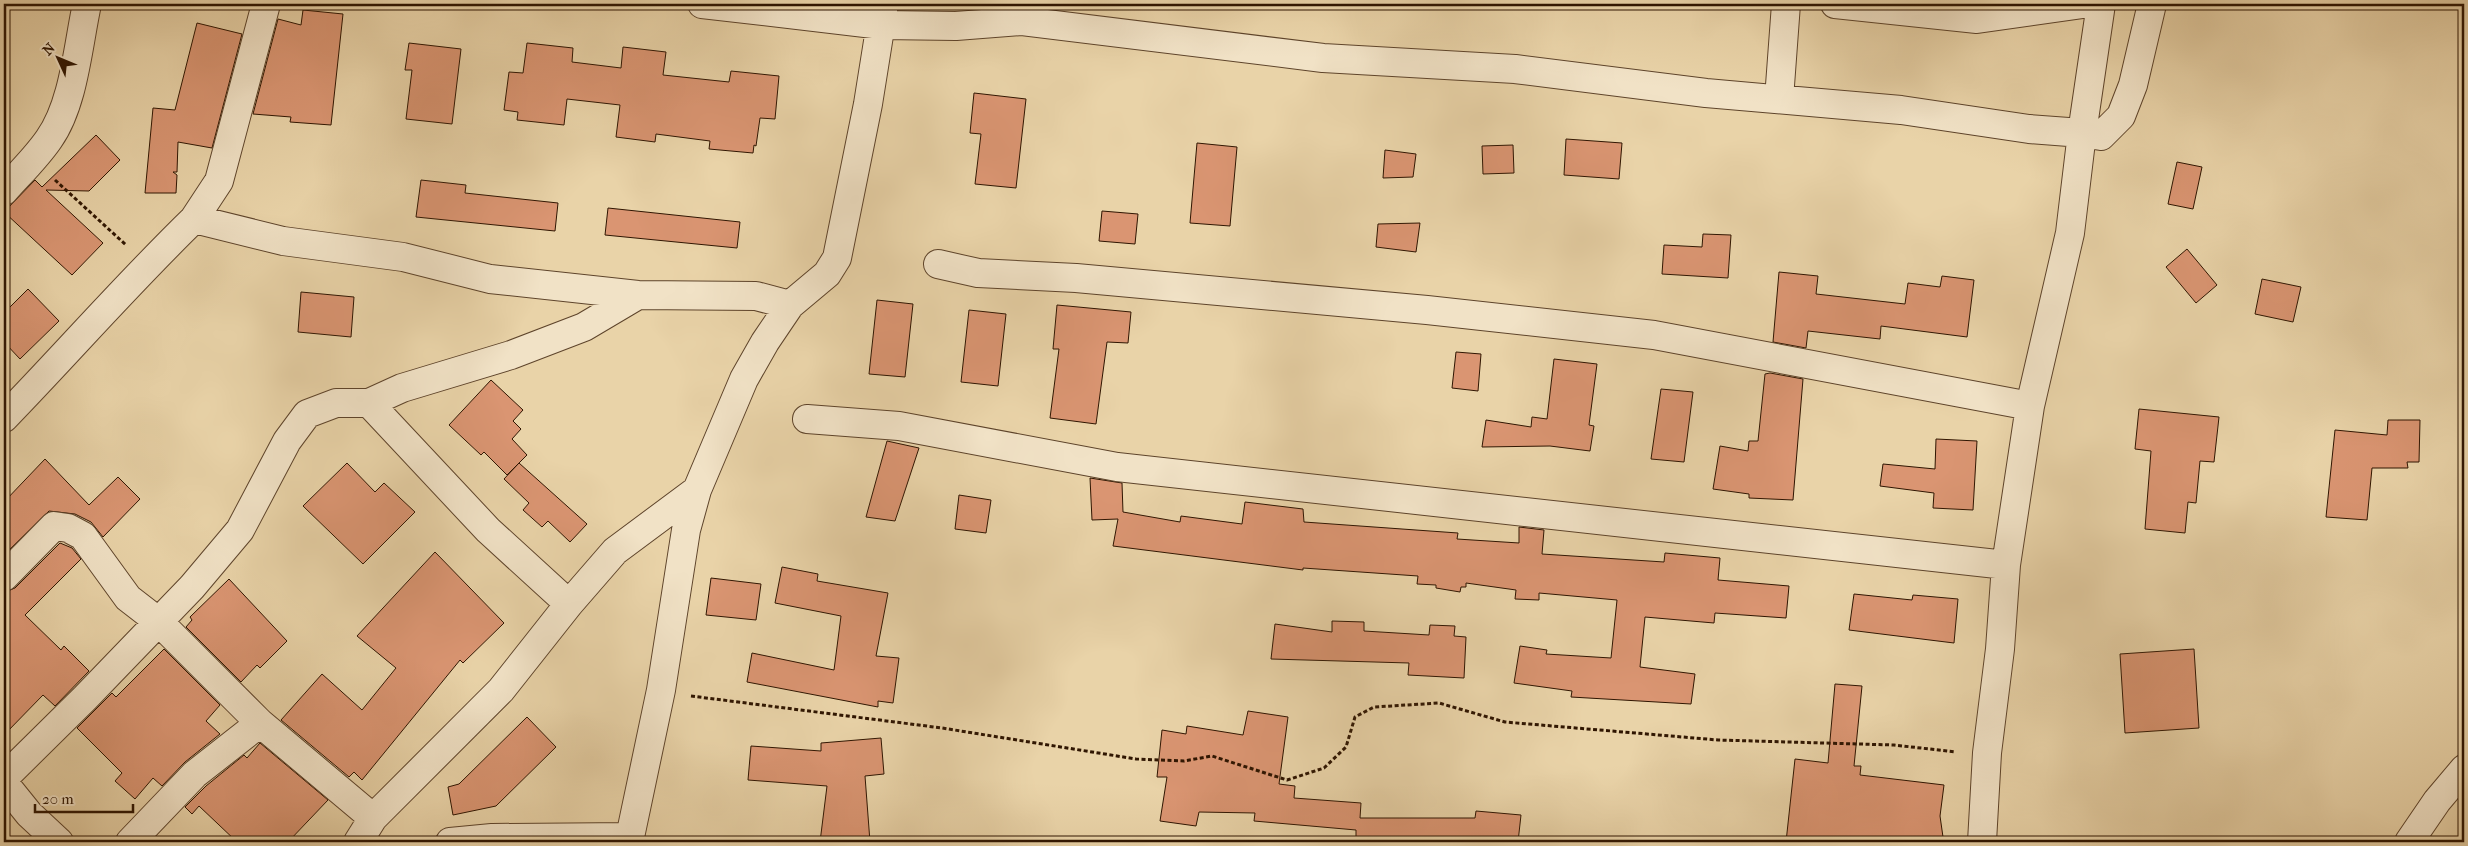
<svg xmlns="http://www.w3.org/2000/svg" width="2468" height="846" font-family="'IM FELL French Canon',serif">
	<rect width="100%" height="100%" fill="#e9d3a8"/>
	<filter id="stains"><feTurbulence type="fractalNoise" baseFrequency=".004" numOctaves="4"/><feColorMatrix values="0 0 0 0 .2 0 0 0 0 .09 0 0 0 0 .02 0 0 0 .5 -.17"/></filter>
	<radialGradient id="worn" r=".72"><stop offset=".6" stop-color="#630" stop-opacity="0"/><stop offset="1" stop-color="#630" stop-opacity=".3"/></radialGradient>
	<path fill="#da9572" stroke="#2f1501" d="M 303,10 L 343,14 L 331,125 L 290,122 L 291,117 L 253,114 L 278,19 L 301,25 Z
		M 197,23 L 242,34 L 212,148 L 178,142 L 177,172 L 173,172 L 177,175 L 176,193 L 145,193 L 153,108 L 175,110 Z
		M 409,43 L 461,49 L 452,124 L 406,119 L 412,70 L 405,70 Z
		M 527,43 L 573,48 L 572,62 L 621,68 L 623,47 L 666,52 L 663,75 L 729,82 L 731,71 L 779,76 L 775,119 L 760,118 L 756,146 L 754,145 L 753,153 L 709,149 L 710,141 L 656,134 L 655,142 L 616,137 L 620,105 L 567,99 L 564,125 L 517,120 L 518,112 L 504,110 L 509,72 L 523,73 Z
		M 974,93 L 1026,99 L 1016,188 L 975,184 L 981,134 L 970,133 Z
		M 96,135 L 120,160 L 89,191 L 46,190 L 103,243 L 72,275 L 4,212 L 35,180 L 42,187 Z
		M 1566,139 L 1622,143 L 1619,179 L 1564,175 Z
		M 1197,143 L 1237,147 L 1230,226 L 1190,223 Z
		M 1513,145 L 1514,173 L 1483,174 L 1482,146 Z
		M 1385,150 L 1416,154 L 1413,177 L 1383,178 Z
		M 2177,162 L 2202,167 L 2193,209 L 2168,204 Z
		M 421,180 L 466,185 L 465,193 L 558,203 L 555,231 L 416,217 Z
		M 608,208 L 740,222 L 737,248 L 605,235 Z
		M 1102,211 L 1138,214 L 1135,244 L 1099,241 Z
		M 1420,223 L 1416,252 L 1376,247 L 1378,224 Z
		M 1703,234 L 1731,235 L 1728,278 L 1662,274 L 1664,245 L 1702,247 Z
		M 2187,249 L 2217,285 L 2196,303 L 2166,267 Z
		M 1779,272 L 1818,276 L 1816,294 L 1905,304 L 1908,283 L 1940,287 L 1942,276 L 1974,280 L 1967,337 L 1881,326 L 1880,339 L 1808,331 L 1806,348 L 1773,342 Z
		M 2262,279 L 2301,287 L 2293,322 L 2255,314 Z
		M 28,289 L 59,321 L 20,359 L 4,342 L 4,313 Z
		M 301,292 L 354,297 L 351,337 L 298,332 Z
		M 877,300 L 913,304 L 905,377 L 869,374 Z
		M 1057,305 L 1131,312 L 1128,343 L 1107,342 L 1096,424 L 1050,418 L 1059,349 L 1053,349 Z
		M 969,310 L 1006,314 L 998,386 L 961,382 Z
		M 1456,352 L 1481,354 L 1478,391 L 1452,388 Z
		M 1554,359 L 1597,364 L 1589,425 L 1594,426 L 1590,451 L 1550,446 L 1482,447 L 1486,420 L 1531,427 L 1532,417 L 1547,419 Z
		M 1770,373 L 1803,379 L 1793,500 L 1749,498 L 1749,494 L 1713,489 L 1720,446 L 1748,451 L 1749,441 L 1758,441 L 1765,374 Z
		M 491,380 L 523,410 L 513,421 L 521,429 L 512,439 L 527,455 L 507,475 L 484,452 L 481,455 L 449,425 Z
		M 1661,389 L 1693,392 L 1684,462 L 1651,459 Z
		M 2139,409 L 2219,417 L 2214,462 L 2200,461 L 2196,503 L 2188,502 L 2185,533 L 2145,529 L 2151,451 L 2135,449 Z
		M 2388,420 L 2420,420 L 2419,462 L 2407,462 L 2408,468 L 2372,468 L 2367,520 L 2326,517 L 2335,430 L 2387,435 Z
		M 1936,439 L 1977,441 L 1973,510 L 1933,508 L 1934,493 L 1880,486 L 1883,464 L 1935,469 Z
		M 887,441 L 919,448 L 895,521 L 866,517 Z
		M 45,459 L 89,505 L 118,477 L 140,499 L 103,537 L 91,522 L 75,514 L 49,511 L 4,555 L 4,502 Z
		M 347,463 L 375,492 L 384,483 L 415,512 L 363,564 L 303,506 Z
		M 519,463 L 587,524 L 570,542 L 548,521 L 542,527 L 523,510 L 529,503 L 504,479 Z
		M 1090,478 L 1122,483 L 1123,512 L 1180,522 L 1181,516 L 1242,524 L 1245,502 L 1303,509 L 1304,522 L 1458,533 L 1457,539 L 1519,543 L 1519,527 L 1544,530 L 1542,554 L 1664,562 L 1665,553 L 1720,558 L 1718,580 L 1789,586 L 1786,618 L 1715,613 L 1714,623 L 1645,617 L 1640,667 L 1695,674 L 1691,704 L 1571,697 L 1572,691 L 1514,683 L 1520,646 L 1547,650 L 1546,654 L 1611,658 L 1617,600 L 1539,593 L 1539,600 L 1515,599 L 1516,590 L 1466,583 L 1466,587 L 1461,587 L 1460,592 L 1436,588 L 1436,585 L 1417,584 L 1418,576 L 1303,568 L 1303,570 L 1113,546 L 1118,519 L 1092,520 Z
		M 959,495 L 991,500 L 986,533 L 955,529 Z
		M 60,543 L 72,548 L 81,559 L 25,615 L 61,650 L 64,646 L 89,671 L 55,706 L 43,695 L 4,735 L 4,592 L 15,588 Z
		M 435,552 L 504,623 L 463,663 L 460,660 L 362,780 L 354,772 L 349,777 L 281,720 L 322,674 L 362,710 L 396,668 L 357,636 Z
		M 782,567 L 818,574 L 817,581 L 888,593 L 876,656 L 899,658 L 893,703 L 878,701 L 878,707 L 747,682 L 752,653 L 834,670 L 841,616 L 775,603 Z
		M 711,578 L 761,584 L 756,620 L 706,615 Z
		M 229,579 L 287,641 L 260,668 L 257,665 L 241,682 L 186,627 L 192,620 L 190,617 Z
		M 1854,594 L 1912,600 L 1913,595 L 1958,599 L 1954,643 L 1849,630 Z
		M 1332,621 L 1364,622 L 1364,631 L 1429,635 L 1430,625 L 1455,626 L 1454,636 L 1466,637 L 1464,678 L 1408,675 L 1409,663 L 1271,659 L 1275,624 L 1332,632 Z
		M 164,649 L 220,705 L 206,721 L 220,734 L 185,762 L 162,786 L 153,778 L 135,799 L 115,781 L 122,773 L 77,728 L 112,693 L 116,697 Z
		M 2194,649 L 2199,728 L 2125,733 L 2120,654 Z
		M 1835,684 L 1862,686 L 1854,766 L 1861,766 L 1860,775 L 1944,785 L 1940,816 L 1943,837 L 1913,840 L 1913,842 L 1786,842 L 1795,759 L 1828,763 Z
		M 1248,711 L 1288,717 L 1279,784 L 1295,786 L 1294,798 L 1361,803 L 1360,818 L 1475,818 L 1476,811 L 1521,815 L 1518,842 L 1356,842 L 1356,830 L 1254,821 L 1255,813 L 1199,812 L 1196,826 L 1160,821 L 1167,777 L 1157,777 L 1162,730 L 1186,734 L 1187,726 L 1243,735 Z
		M 527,717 L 556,747 L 496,806 L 453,815 L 448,787 L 459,784 Z
		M 881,738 L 884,774 L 865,776 L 870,842 L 820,842 L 827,786 L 748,780 L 751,746 L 821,751 L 821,743 Z
		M 260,743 L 328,800 L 288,842 L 237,842 L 199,806 L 192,814 L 185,807 L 206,786 L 244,755 L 247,758 Z"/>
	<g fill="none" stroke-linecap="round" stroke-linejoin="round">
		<g stroke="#5e442b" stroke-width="30">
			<path id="minor" d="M 702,4 L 882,25 L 956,26 L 1022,21 L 1323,58 L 1515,69 L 1706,93 L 1901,110 L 2029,129 L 2082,133 L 2101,4
				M 1835,4 L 1977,19 L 2083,4
				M 1779,99 L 1786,4
				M 4,191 C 19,174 36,158 49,139 C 74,104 78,45 87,4
				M 194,219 L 219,181 L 266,4
				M 938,264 L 978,273 L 1076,278 L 1427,310 L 1654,335 L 2030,406
				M 369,403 L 488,530 L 569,604
				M 4,418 C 68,352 128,283 194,219 L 283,241 L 403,257 L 490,279 L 638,295 L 756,296 L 790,305
				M 807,419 L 899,426 L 1117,467 L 2006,565
				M 4,577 L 54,526 L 68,528 L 83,536 L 128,598 L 159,622 L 260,723 L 373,818 L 358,842
				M 4,778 L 85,698 L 192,587 L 240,530 L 287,441 L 307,414 L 336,403 L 369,403 L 402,388 L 511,355 L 584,327 L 638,295
				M 4,783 L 29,814 L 59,842
				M 373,818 L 501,690 L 569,604 L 615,551 L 697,490
				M 130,842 L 195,774 L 260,723
				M 450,842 L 492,838 L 630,837 L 661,690 L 686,530 L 697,490 L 744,379 L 765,342 L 790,305 L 827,274 L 837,258 L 868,104 L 884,4
				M 1982,842 L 1987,753 L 2000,649 L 2006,565 L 2030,406 L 2070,233 L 2082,133 L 2101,136 L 2121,116 L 2133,85 L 2152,4
				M 2409,842 L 2437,801 L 2464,769"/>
		</g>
		<path stroke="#2f1501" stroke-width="3" stroke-dasharray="4 2.5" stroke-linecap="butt" d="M 55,180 L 126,245
			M 691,696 L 942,728 L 1136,759 L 1184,761 L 1212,756 L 1287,780 L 1324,768 L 1346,747 L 1355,717 L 1374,707 L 1439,703 L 1505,722 L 1718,740 L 1894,745 L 1956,752"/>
		<use href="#minor" stroke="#f1e2c6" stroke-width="28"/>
	</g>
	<rect width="2468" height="846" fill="none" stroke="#e9d3a8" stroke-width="20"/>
	<rect x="5" y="5" width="2458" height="836" fill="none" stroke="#2f1501" stroke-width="2.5"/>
	<rect x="10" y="10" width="2448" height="826" fill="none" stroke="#2f1501"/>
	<g transform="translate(58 58) rotate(314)" stroke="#f1e2c6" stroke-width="4" paint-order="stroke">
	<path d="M0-4L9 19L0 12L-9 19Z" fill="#2f1501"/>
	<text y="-8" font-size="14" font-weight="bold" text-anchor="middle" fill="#2f1501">N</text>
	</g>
	<path d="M35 804v8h98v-8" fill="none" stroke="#2f1501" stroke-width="2.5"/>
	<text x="42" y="804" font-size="15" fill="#2f1501" stroke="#f1e2c6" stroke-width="4" paint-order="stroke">20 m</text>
	<rect width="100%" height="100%" filter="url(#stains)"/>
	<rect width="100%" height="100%" fill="url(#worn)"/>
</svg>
